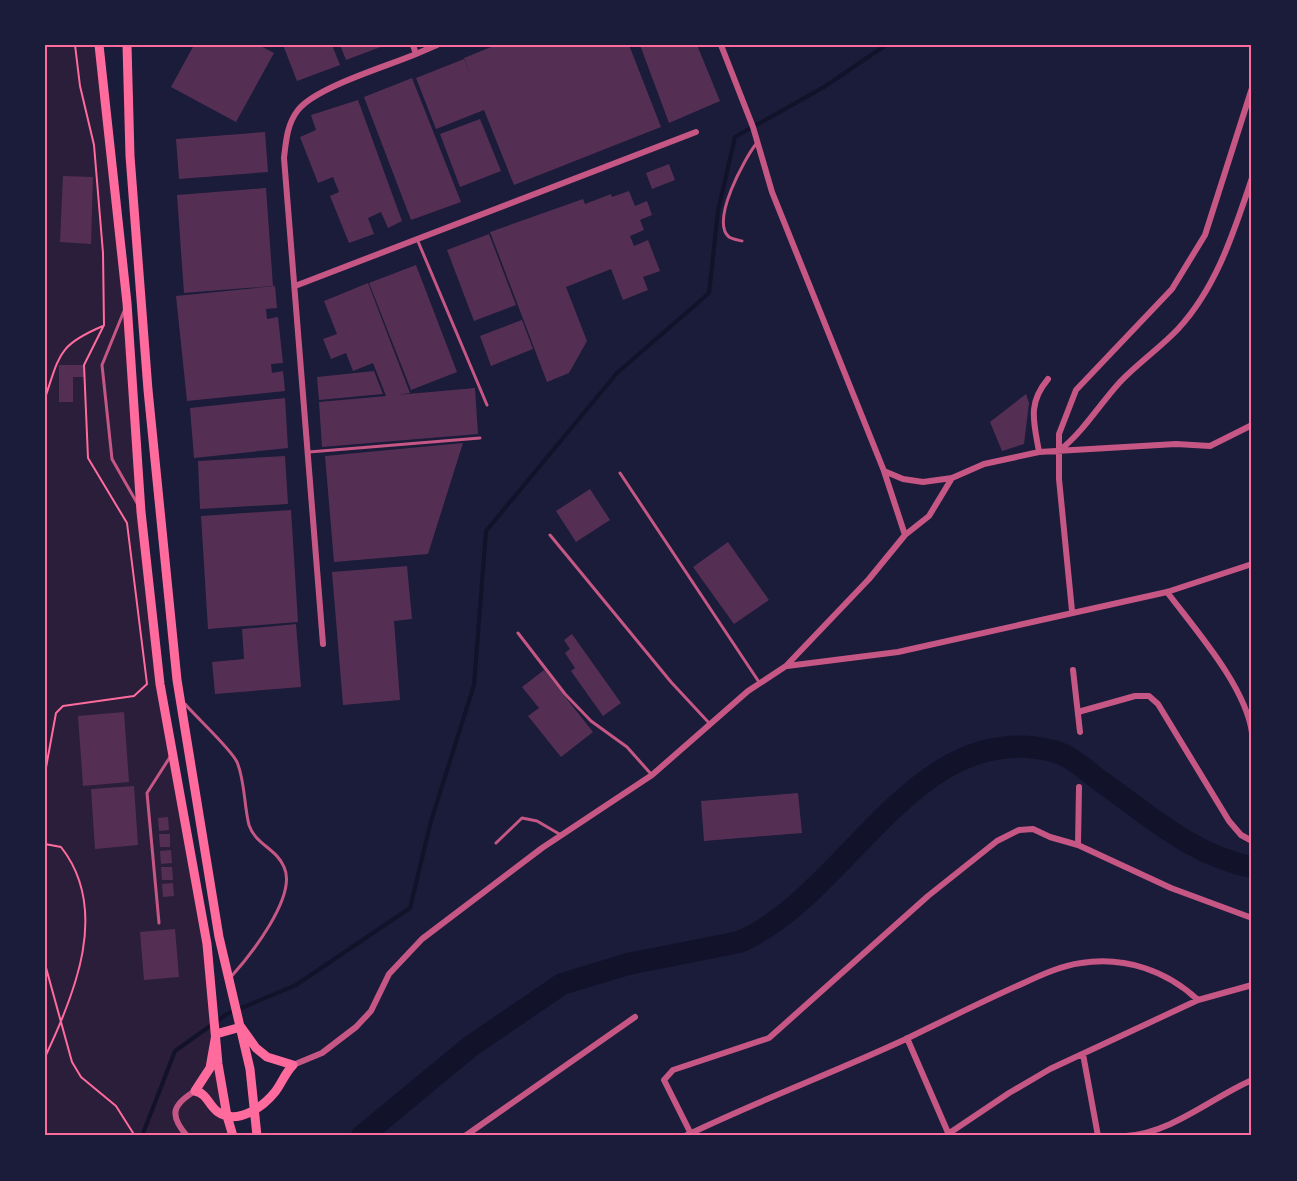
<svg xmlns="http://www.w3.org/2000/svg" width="1297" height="1181" font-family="'Titillium Web',sans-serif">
	<rect width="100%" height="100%" fill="#1b1b3a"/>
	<path fill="#2a1e3b" d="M 45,45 L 99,45 L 160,684 L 207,944 L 212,1009 L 233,1136 L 45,1136 Z"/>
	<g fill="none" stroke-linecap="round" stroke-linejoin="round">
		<path stroke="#12122b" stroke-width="4" d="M 142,1136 L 175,1051 L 227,1014 L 296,985 L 410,908 L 431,821 L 474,685 L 486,531 L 617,373 L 709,293 L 718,211 L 735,137 L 824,87 L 886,45"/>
		<path stroke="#12122b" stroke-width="22" d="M 362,1136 L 471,1046 L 562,984 L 628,964 L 739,942 C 848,896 915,716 1053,751 C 1070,755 1086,770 1099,780 C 1148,814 1192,856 1252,867"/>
	</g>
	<path fill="#542f53" d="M 194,45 L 259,45 L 274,53 L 236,122 L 171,87 Z
		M 283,45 L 332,45 L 340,65 L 297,81 Z
		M 340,45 L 386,45 L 346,60 Z
		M 496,45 L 629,45 L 661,127 L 514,185 L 484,110 L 436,129 L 416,78 L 464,59 L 471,76 L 464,58 Z
		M 640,45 L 697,45 L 720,101 L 669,123 Z
		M 412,78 L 461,202 L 411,220 L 364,97 Z
		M 358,100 L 402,221 L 388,228 L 381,212 L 368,218 L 374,234 L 349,243 L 330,196 L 339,192 L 333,177 L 318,183 L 300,137 L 316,130 L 311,115 Z
		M 480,119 L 501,171 L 460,187 L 440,134 Z
		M 265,132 L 268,172 L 179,179 L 176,139 Z
		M 669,164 L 675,180 L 652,189 L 646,173 Z
		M 63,176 L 93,177 L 91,244 L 60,242 Z
		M 266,188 L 273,286 L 184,293 L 177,195 Z
		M 629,191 L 635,206 L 647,201 L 652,215 L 640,220 L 644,230 L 630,236 L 634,246 L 648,240 L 660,271 L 643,277 L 648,290 L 623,300 L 611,269 L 566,287 L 587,341 L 569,373 L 547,382 L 490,232 L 583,199 L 585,204 L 611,194 L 612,197 Z
		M 489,234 L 516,305 L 474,321 L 447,250 Z
		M 416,265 L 457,372 L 411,390 L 369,283 Z
		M 368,283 L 410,393 L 397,395 L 475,388 L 478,434 L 322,447 L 319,402 L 386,396 L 373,363 L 353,371 L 346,353 L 331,359 L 323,339 L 337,334 L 324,301 Z
		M 275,286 L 277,308 L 266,309 L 267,319 L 278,317 L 283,363 L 271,364 L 272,373 L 283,371 L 285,391 L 187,401 L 176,296 Z
		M 522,320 L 533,349 L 491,366 L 480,336 Z
		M 59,365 L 84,365 L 84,377 L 73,377 L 73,402 L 59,402 Z
		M 374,371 L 383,394 L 319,400 L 317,377 Z
		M 1026,394 L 1029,403 L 1024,444 L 1002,451 L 990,422 Z
		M 285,398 L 288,448 L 194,458 L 190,408 Z
		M 463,443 L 428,554 L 334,562 L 325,456 Z
		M 285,456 L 288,504 L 200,509 L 198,461 Z
		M 590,489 L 610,520 L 576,542 L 556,511 Z
		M 291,510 L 298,622 L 208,629 L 201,516 Z
		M 728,542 L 769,600 L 734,624 L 693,567 Z
		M 407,566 L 412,619 L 394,621 L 400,700 L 343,705 L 332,572 Z
		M 296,624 L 301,687 L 215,694 L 212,662 L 244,659 L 242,629 Z
		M 572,634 L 621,703 L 603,716 L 571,671 L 575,668 L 565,653 L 570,649 L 564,640 Z
		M 544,670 L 593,732 L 561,757 L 528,716 L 539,708 L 522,687 Z
		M 124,712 L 129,782 L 83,786 L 78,716 Z
		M 134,786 L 138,845 L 95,849 L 91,789 Z
		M 798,793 L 802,833 L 704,841 L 701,801 Z
		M 168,817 L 169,830 L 159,831 L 158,818 Z
		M 159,834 L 170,834 L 170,847 L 160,847 Z
		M 171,850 L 172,863 L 161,864 L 160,851 Z
		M 161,867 L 172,867 L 173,880 L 162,880 Z
		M 173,883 L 174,896 L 163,897 L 162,884 Z
		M 175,929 L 179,977 L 144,980 L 140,932 Z"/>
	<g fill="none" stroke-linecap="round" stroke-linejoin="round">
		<path stroke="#ff6b9d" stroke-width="2" d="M 45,398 C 60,354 58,345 103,326
			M 45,773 L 56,713 L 63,706 L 134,696 L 147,684 L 127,523 L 88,458 L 84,365 L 104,325 L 103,253 L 94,145 L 80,86 L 75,45
			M 45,844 L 61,847 C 110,909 75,994 45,1057
			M 45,964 L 72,1062 L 81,1077 L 116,1106 L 135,1136"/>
		<path stroke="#c65784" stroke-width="3" d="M 417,239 L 487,405
			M 742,241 C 738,240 732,239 729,237 C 710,221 745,158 756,144
			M 124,311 L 102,365 L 112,459 L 137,503
			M 309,452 L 480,438
			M 620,473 L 759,682
			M 550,535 L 671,682 L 710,724
			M 518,633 L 565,694 L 591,721 L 627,747 L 651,774
			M 185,704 C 197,718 231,749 237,762 C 245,781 244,806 249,825 C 255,844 277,849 284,867 C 298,896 249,957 230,978
			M 496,843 L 522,818 L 537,821 L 561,835
			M 159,923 L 147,793 L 170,757"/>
		<path stroke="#c65784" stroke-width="6" d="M 721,45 L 753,127 L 772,192 L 884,471 L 905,535
			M 416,54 L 437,45
			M 295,286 L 696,132
			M 1060,450 C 1084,431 1099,405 1120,382 C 1138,363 1160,348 1178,329 C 1217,287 1234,231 1252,178
			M 1039,452 C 1034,422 1027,404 1048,379
			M 884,471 L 903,479 L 923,482 L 952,478 L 984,464 L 1039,452 L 1176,444 L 1210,446 L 1252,425
			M 1167,592 C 1195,629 1246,687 1252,733
			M 1072,611 L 1059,479 L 1059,434 L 1076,390 L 1172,289 L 1205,235 L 1252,88
			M 323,644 L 284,158 C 286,141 287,124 298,110 C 316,87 388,66 416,54 L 413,45
			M 787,666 L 898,652 L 1167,592 L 1252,564
			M 1073,670 L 1080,732
			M 1078,712 L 1135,696 L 1149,696 L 1158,704 L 1229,821 L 1241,835 L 1252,841
			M 1078,845 L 1079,787
			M 907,1038 L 949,1135
			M 1083,1054 L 1098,1136
			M 293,1065 L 322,1053 L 356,1027 L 371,1011 L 389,974 L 422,939 L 542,848 L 652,775 L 748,691 L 786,666 L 869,579 L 905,535 L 929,516 L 952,478
			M 187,1136 C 169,1115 172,1105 195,1091
			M 465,1136 L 635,1017
			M 685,1136 C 757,1101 833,1073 906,1039 C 943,1021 979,1003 1017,986 C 1037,977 1059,966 1081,963 C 1125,956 1167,971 1198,1000
			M 692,1136 L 664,1080 L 673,1070 L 769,1038 L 928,896 L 997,841 L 1019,830 L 1033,829 L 1050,837 L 1078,845 L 1171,888 L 1252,918
			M 945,1136 L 1009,1093 L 1050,1069 L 1198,1000 L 1252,985
			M 1126,1136 C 1172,1133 1211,1098 1252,1080"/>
		<path stroke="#ff6b9d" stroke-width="9" d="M 99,45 L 127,303 L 141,512 L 160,684 L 207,944 L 218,1064 L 227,1116 L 233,1136
			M 127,45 L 130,156 L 148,390 L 177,680 L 219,937 L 250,1069 L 257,1136
			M 241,1027 L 256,1048 L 267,1057 L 293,1065 C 285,1073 282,1083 275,1092 C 262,1108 237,1125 218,1112 C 208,1105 208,1094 195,1091 L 210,1068 L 216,1034 Z"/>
	</g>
	<rect width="1297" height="1181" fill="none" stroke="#1b1b3a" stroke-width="93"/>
	<rect x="46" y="46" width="1204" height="1088" fill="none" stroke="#ff6b9d" stroke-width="2"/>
</svg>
